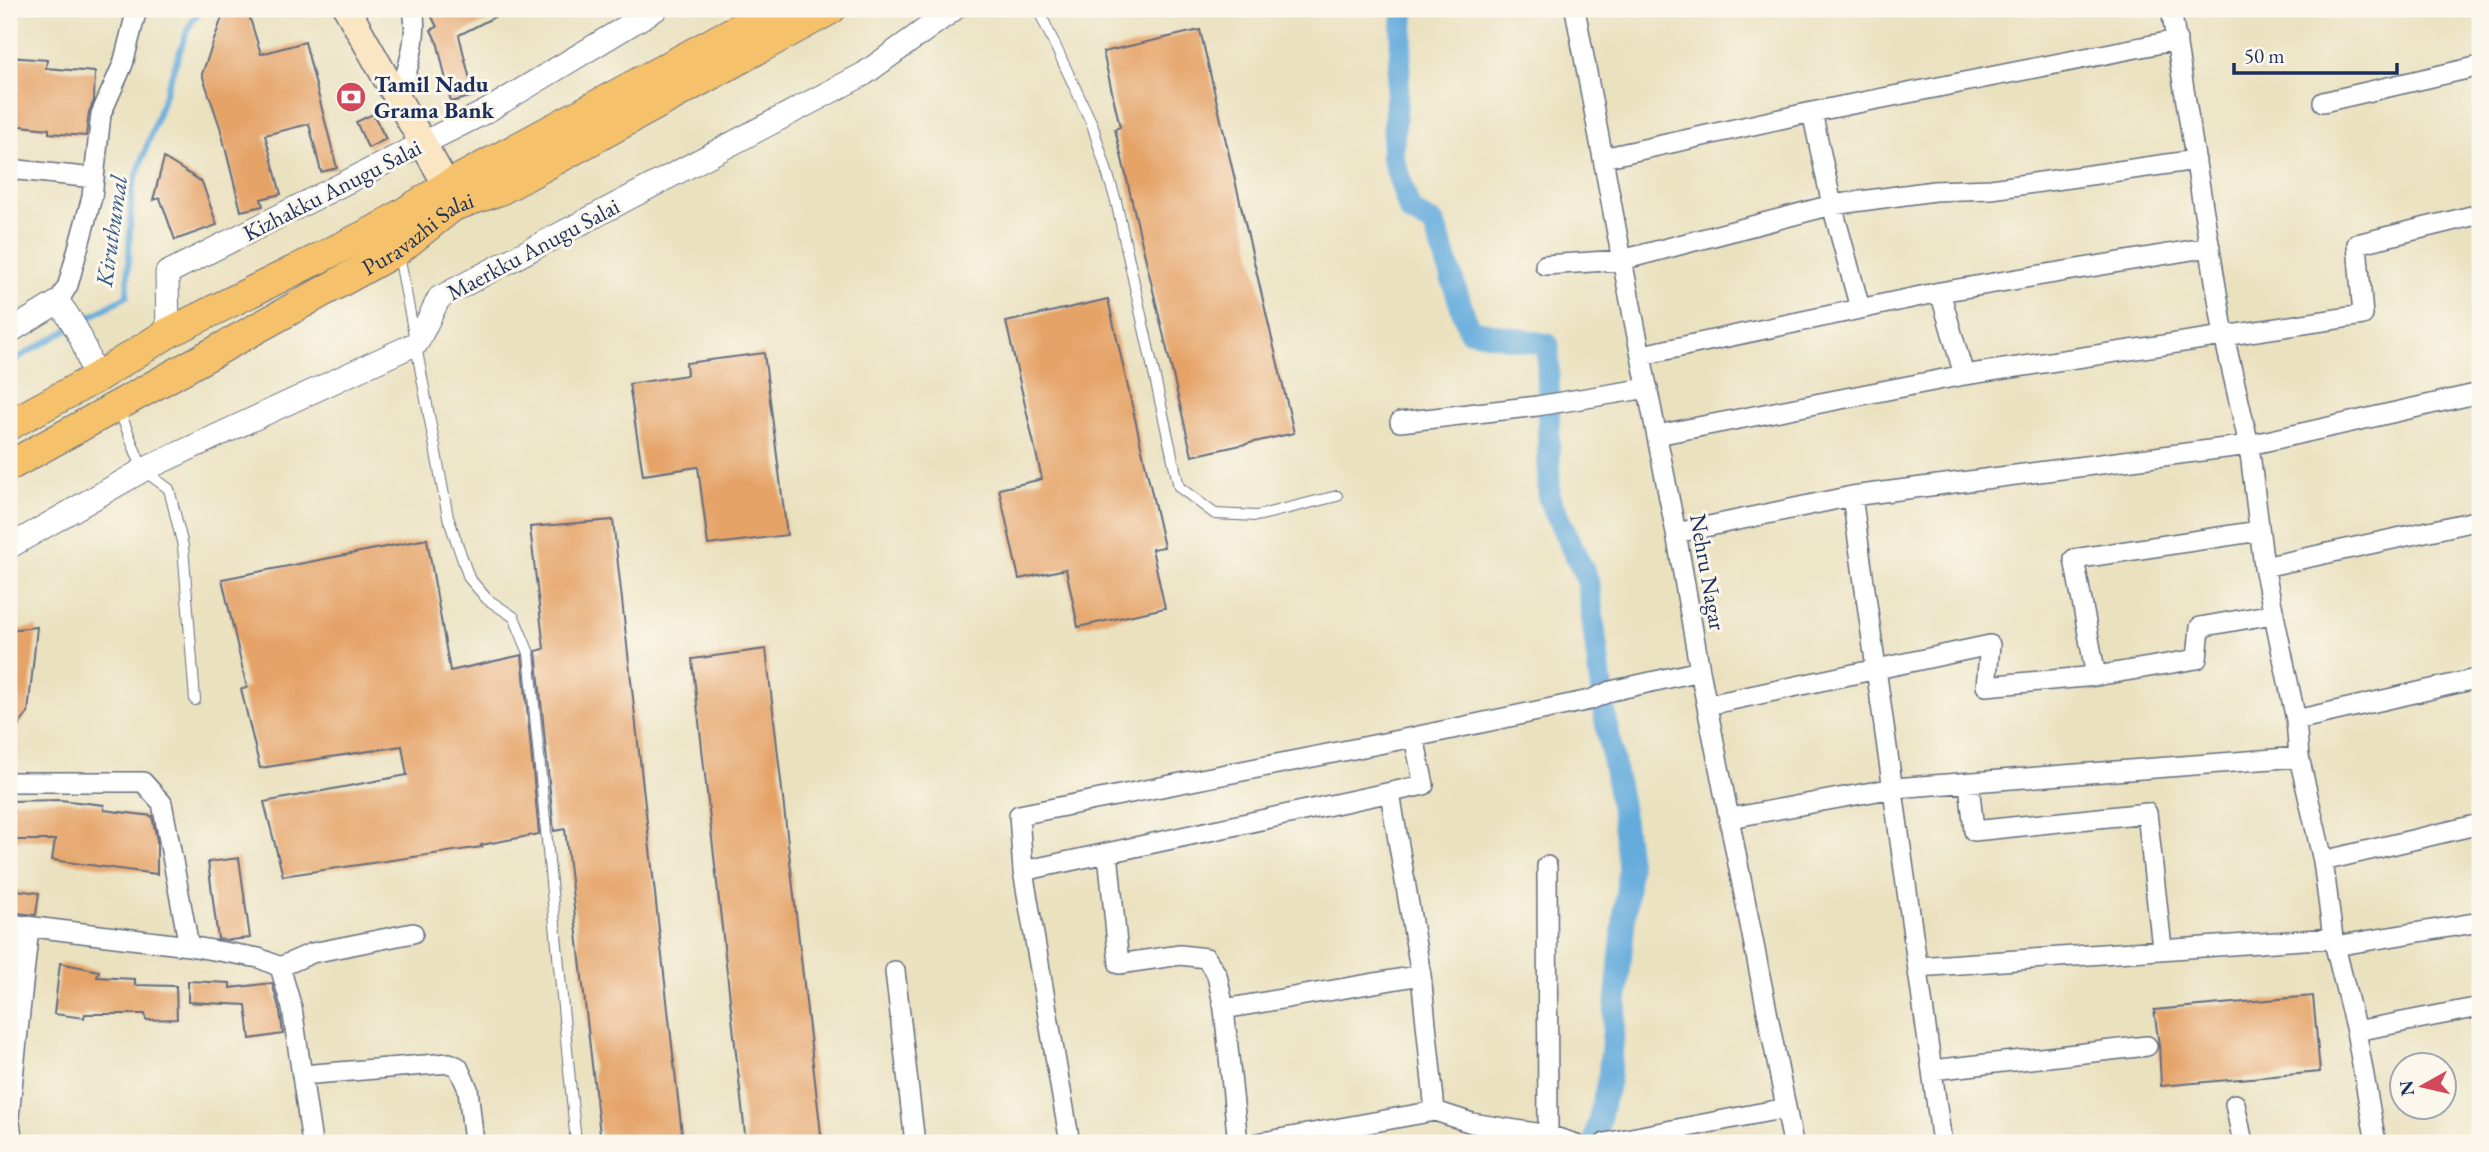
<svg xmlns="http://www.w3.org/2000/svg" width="2489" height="1152" font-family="'EB Garamond',serif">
	<rect width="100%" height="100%" fill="#fbf7ec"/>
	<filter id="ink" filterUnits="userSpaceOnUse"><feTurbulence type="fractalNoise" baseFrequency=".0143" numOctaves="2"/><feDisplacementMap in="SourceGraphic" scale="14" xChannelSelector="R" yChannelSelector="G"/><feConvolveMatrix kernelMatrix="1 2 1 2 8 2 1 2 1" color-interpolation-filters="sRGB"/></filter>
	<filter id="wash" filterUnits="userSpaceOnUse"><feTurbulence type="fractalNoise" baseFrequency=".00686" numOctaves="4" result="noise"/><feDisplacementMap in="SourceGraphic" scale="28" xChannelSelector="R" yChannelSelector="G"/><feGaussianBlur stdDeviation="1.57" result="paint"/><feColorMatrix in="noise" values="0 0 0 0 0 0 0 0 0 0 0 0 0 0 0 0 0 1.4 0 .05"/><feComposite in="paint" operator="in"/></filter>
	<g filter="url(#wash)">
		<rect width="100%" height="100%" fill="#eae1bf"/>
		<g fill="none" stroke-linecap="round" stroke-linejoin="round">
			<path stroke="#65acdc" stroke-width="6" d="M 9,363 L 127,296 L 132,189 L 188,28 L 201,9"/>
			<path stroke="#65acdc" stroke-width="23" d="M 1404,9 L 1392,155 L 1410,211 L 1434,224 L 1469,330 L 1548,345 L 1549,499 L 1588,581 L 1604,710 L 1622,810 L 1629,868 L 1609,1077 L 1594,1143"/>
		</g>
		<g id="blocks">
			<path fill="#e5a367" d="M 225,9 L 247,9 L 261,54 L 305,42 L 337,168 L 321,172 L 309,124 L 265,135 L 281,194 L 261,199 L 263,206 L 241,211 L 220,127 L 202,74 Z
				M 428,9 L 510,9 L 459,35 L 474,96 L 451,102 L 438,45 L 431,30 L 437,27 Z
				M 1200,30 L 1294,433 L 1192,456 L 1115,129 L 1120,127 L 1103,52 Z
				M 9,57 L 47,60 L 46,68 L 95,72 L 94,101 L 89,112 L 86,136 L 49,133 L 49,129 L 11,125 L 14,85 L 9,84 Z
				M 373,114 L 386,139 L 368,148 L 356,122 Z
				M 164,158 L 202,182 L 217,225 L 175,240 L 160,198 L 153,200 Z
				M 1108,299 L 1164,547 L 1152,549 L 1165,608 L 1078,627 L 1066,569 L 1019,579 L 999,489 L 1042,479 L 1006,322 Z
				M 764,353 L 787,535 L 708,545 L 698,467 L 643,475 L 629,384 L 687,375 L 686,363 Z
				M 613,520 L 683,1143 L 601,1143 L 565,829 L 554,831 L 536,651 L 544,649 L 530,527 Z
				M 427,539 L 450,671 L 522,655 L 539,834 L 481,845 L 482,847 L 283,876 L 264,802 L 407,775 L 402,746 L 260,768 L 241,689 L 247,688 L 222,579 Z
				M 37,627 L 28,713 L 9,738 L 9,630 Z
				M 766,649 L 822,1143 L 746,1143 L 692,659 Z
				M 60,800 L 104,805 L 104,810 L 152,816 L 157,840 L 157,874 L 52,860 L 55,840 L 9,840 L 9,801 Z
				M 239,858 L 250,938 L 229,940 L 218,939 L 208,862 Z
				M 9,889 L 39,893 L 36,915 L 9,912 Z
				M 60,963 L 99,971 L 97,977 L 135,979 L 135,985 L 176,986 L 177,1019 L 146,1020 L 145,1014 L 85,1014 L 84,1018 L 54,1014 Z
				M 188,981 L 230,983 L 230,988 L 272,983 L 280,1011 L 283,1034 L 250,1039 L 246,1005 L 188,1002 Z
				M 2313,996 L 2320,1072 L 2161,1086 L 2159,1045 L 2154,1010 Z"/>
		</g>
	</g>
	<g filter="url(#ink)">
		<use href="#blocks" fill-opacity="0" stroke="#636d80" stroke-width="2"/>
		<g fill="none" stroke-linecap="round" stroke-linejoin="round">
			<g stroke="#636d80" stroke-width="12">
				<path id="service" d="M 1038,9 L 1092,124 L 1116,201 L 1179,487 L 1215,514 L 1257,516 L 1337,496
					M 399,255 L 448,517 L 469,578 L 487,599 L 514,617 L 529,653 L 576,1143
					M 119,410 L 143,470 L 169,489 L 183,546 L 195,700"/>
			</g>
			<g stroke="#636d80" stroke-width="22">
				<path id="minor" d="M 1575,9 L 1622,260 L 1676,533 L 1700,671 L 1793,1143
					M 2171,9 L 2224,336 L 2249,445 L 2264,567 L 2296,720 L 2299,757 L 2323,861 L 2333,938 L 2356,1031 L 2376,1143
					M 398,99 C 407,72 419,37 413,9
					M 2323,102 L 2480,66
					M 1603,158 L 1812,112
					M 9,169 L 94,178
					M 1545,265 L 1622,260 L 1832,205 L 1934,191 L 1991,189 L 2196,160
					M 1940,292 L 2210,247
					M 58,302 L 68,285 L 92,197 L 101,114 L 123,64 L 137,9
					M 1860,308 L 1832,205 L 1812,112 L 2177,40
					M 1642,355 L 1940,292 L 1964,375
					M 1400,422 L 1537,406 L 1648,388
					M 1657,435 L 1964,375 L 2363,315 L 2357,244 L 2480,214
					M 1852,496 L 2249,445 L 2480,393
					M 1676,533 L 1852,496 L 1942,1143
					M 2264,567 L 2480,520
					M 2096,676 L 2197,659 L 2200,627 L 2273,614
					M 1708,705 L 1990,645 L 1986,686 L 2096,676 L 2074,559 L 2259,531
					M 2296,720 L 2480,678
					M 9,782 L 143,782 L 162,803 L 189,946
					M 1969,783 L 1974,831 L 2147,813 L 2162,948
					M 1390,793 L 1421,975
					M 1730,818 L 1894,788 L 2299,757
					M 1108,853 L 1119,964 L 1180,955 L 1206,958 L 1217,975 L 1224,1009
					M 2323,861 L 2480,824
					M 1547,866 L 1548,1135
					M 1023,871 L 1019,815 L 1414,737
					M 9,924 L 189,946 L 259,958 L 280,967 L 292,1008 L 312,1143
					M 2335,946 L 2480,922
					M 280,967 L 312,953 L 413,933
					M 1918,967 L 2333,938
					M 895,971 L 915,1143
					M 2356,1031 L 2480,1007
					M 1932,1070 L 2147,1046
					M 302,1075 L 449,1063 L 458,1067 L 468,1089 L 474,1143
					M 2235,1104 L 2243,1143
					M 13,1143 L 9,1116 L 29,927
					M 1070,1143 L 1023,871 L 1424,785 L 1414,737 L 1590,700 L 1611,691 L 1700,671
					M 1238,1143 L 1224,1009 L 1421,975 L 1435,1111 L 1472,1123 L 1548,1135 L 1573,1143
					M 1258,1143 L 1435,1111
					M 1605,1143 L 1786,1108"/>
			</g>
			<g stroke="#636d80" stroke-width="25">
				<path id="tertiary" d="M 9,332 L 58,302 C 79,329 86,346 94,379
					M 168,333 L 167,273 L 485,112 L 656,9
					M 9,547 L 143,470 L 417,343 L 439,298 L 864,74 L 954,9"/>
			</g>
			<g stroke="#636d80" stroke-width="29">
				<path id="secondary" d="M 347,9 L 447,186 L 452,204"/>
			</g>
			<g stroke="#636d80" stroke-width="32">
				<g id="primary">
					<path d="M 9,425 L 94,379 L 168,333 L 376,230 L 447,186 L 775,9"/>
					<path id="s1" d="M 9,466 L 398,250 L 453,206 L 500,190 L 831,9"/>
				</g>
			</g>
			<use href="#service" stroke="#fff" stroke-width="10"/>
			<use href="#minor" stroke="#fff" stroke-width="19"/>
			<use href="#tertiary" stroke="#fff" stroke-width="23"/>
			<use href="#secondary" stroke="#fbe6c4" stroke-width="26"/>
			<use href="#primary" stroke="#f5c16b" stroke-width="30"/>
		</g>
	</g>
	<defs>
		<g id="bank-disc" transform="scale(1.575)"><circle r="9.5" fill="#d1495b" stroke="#fbf7ec"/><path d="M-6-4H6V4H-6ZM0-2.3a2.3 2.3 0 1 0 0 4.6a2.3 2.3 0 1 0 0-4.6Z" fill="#fff"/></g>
	</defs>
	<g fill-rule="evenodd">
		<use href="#bank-disc" x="351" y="97"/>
	</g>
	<g text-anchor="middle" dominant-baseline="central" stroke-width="6" stroke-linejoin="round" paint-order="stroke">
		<g font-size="23" font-weight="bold" fill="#1b2f5e" stroke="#fbf7ec" text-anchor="start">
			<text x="374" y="84">Tamil Nadu<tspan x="374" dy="26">Grama Bank</tspan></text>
		</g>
		<g font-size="23" fill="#1b2f5e" stroke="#fbf7ec">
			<text transform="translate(332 190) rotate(-27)">Kizhakku Anugu Salai</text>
			<text stroke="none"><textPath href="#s1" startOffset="471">Puravazhi Salai</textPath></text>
			<text transform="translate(533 249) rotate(-28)">Maerkku Anugu Salai</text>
			<text transform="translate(1708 572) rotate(80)">Nehru Nagar</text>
		</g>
		<g font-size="24" font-style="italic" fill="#355b8a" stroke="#fbf7ec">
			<text transform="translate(111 231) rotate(-82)">Kiruthumal</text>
		</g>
	</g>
	<rect width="2489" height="1152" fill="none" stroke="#fbf7ec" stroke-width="35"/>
	<g transform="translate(2423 1086) rotate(262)"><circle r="33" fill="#fbf7ec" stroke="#a1a7b3" stroke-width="2"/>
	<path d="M0-5L12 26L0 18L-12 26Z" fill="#d1495b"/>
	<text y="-10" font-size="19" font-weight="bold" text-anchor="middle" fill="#1b2f5e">N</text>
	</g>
	<path d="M2234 63v10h163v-10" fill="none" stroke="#1b2f5e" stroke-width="3.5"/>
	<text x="2244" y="63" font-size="21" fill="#1b2f5e" stroke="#fbf7ec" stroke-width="5" paint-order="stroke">50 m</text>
</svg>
